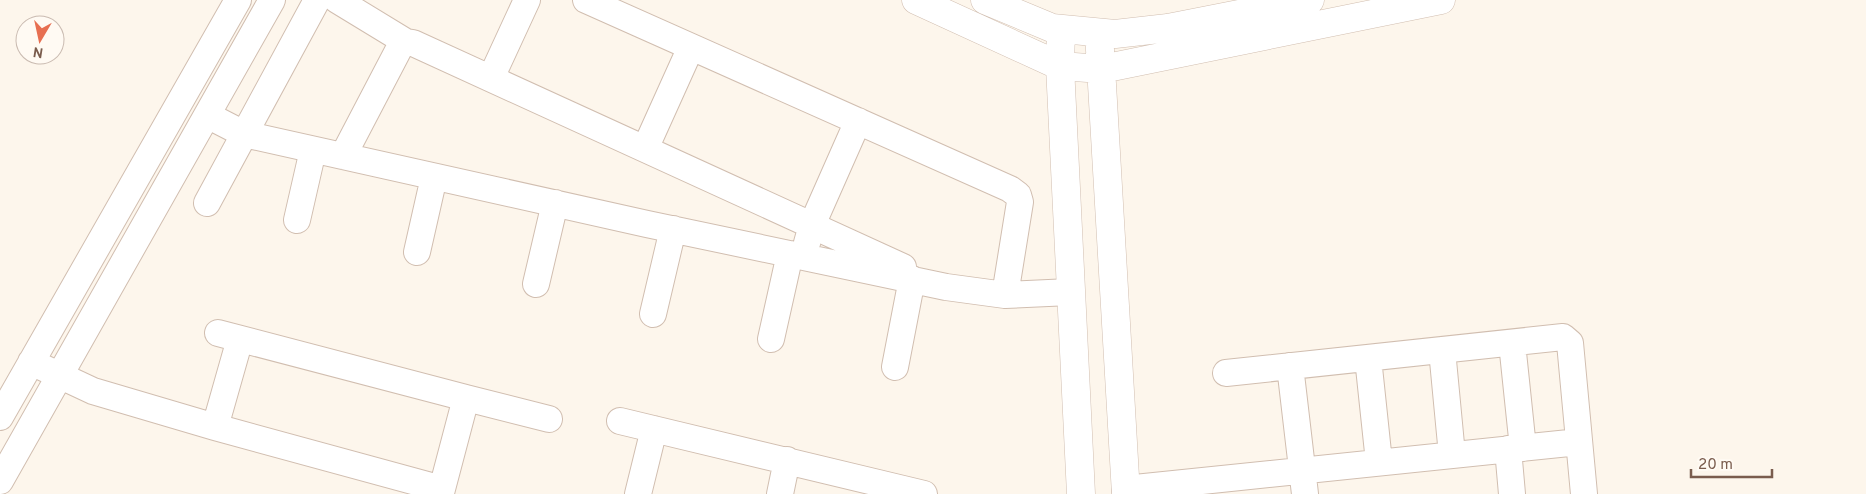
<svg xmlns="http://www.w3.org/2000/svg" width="1866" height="494" font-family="Overpass,sans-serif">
	<rect width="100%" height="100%" fill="#fdf6ec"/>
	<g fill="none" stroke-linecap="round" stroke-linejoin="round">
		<g stroke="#d1beb0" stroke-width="28">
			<path id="minor" d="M 337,0 L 406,42
				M 586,0 L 1010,189 L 1018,195 L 1020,202 L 1005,295
				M 491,78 L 527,0
				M 207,115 L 244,134 L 647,224 L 946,287 L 1005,295 L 1070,292
				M 645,149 L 691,47
				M 343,156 L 401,45 L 406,42 L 413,43 L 903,267
				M 207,203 L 317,0
				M 297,220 L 313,150
				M 807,243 L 812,225 L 858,121
				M 417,252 L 434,177
				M 536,284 L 555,203
				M 653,314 L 673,229
				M 218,333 L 466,398
				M 771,339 L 790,254
				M 1512,343 L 1523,448
				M 1442,350 L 1452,455
				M 1368,358 L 1379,462
				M 31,362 L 93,391 L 215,427 L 442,489 L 466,398 L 549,419
				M 1290,366 L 1305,494
				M 895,367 L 912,279
				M 1226,373 L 1563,337 L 1570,343 L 1584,494
				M 0,417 L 238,0
				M 620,421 L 924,494
				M 215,427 L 240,339
				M 1508,449 L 1512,494
				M 0,481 L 272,0
				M 1125,489 L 1579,442
				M 638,494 L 654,429
				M 780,494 L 787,460"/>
		</g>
		<g stroke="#d1beb0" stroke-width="29">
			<path id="tertiary" d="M 916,0 L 1060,66 L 1102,69 L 1441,0
				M 985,0 L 1052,28 L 1115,34 L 1168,28 L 1310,0
				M 1061,30 L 1060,66 L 1081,494
				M 1099,33 L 1126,494"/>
		</g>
		<use href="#minor" stroke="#fff" stroke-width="26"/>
		<use href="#tertiary" stroke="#fff" stroke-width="28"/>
	</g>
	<g transform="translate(40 40) rotate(189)"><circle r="24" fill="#fffaf3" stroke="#cabbb1"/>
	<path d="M0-4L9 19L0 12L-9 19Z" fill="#e76f51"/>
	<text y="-8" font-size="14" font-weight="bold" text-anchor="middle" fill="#7a5c4d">N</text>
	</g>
	<path d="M1691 469v8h81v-8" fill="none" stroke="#7a5c4d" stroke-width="2.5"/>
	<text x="1698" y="469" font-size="15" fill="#7a5c4d" stroke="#fffaf3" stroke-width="4" paint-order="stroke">20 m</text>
</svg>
